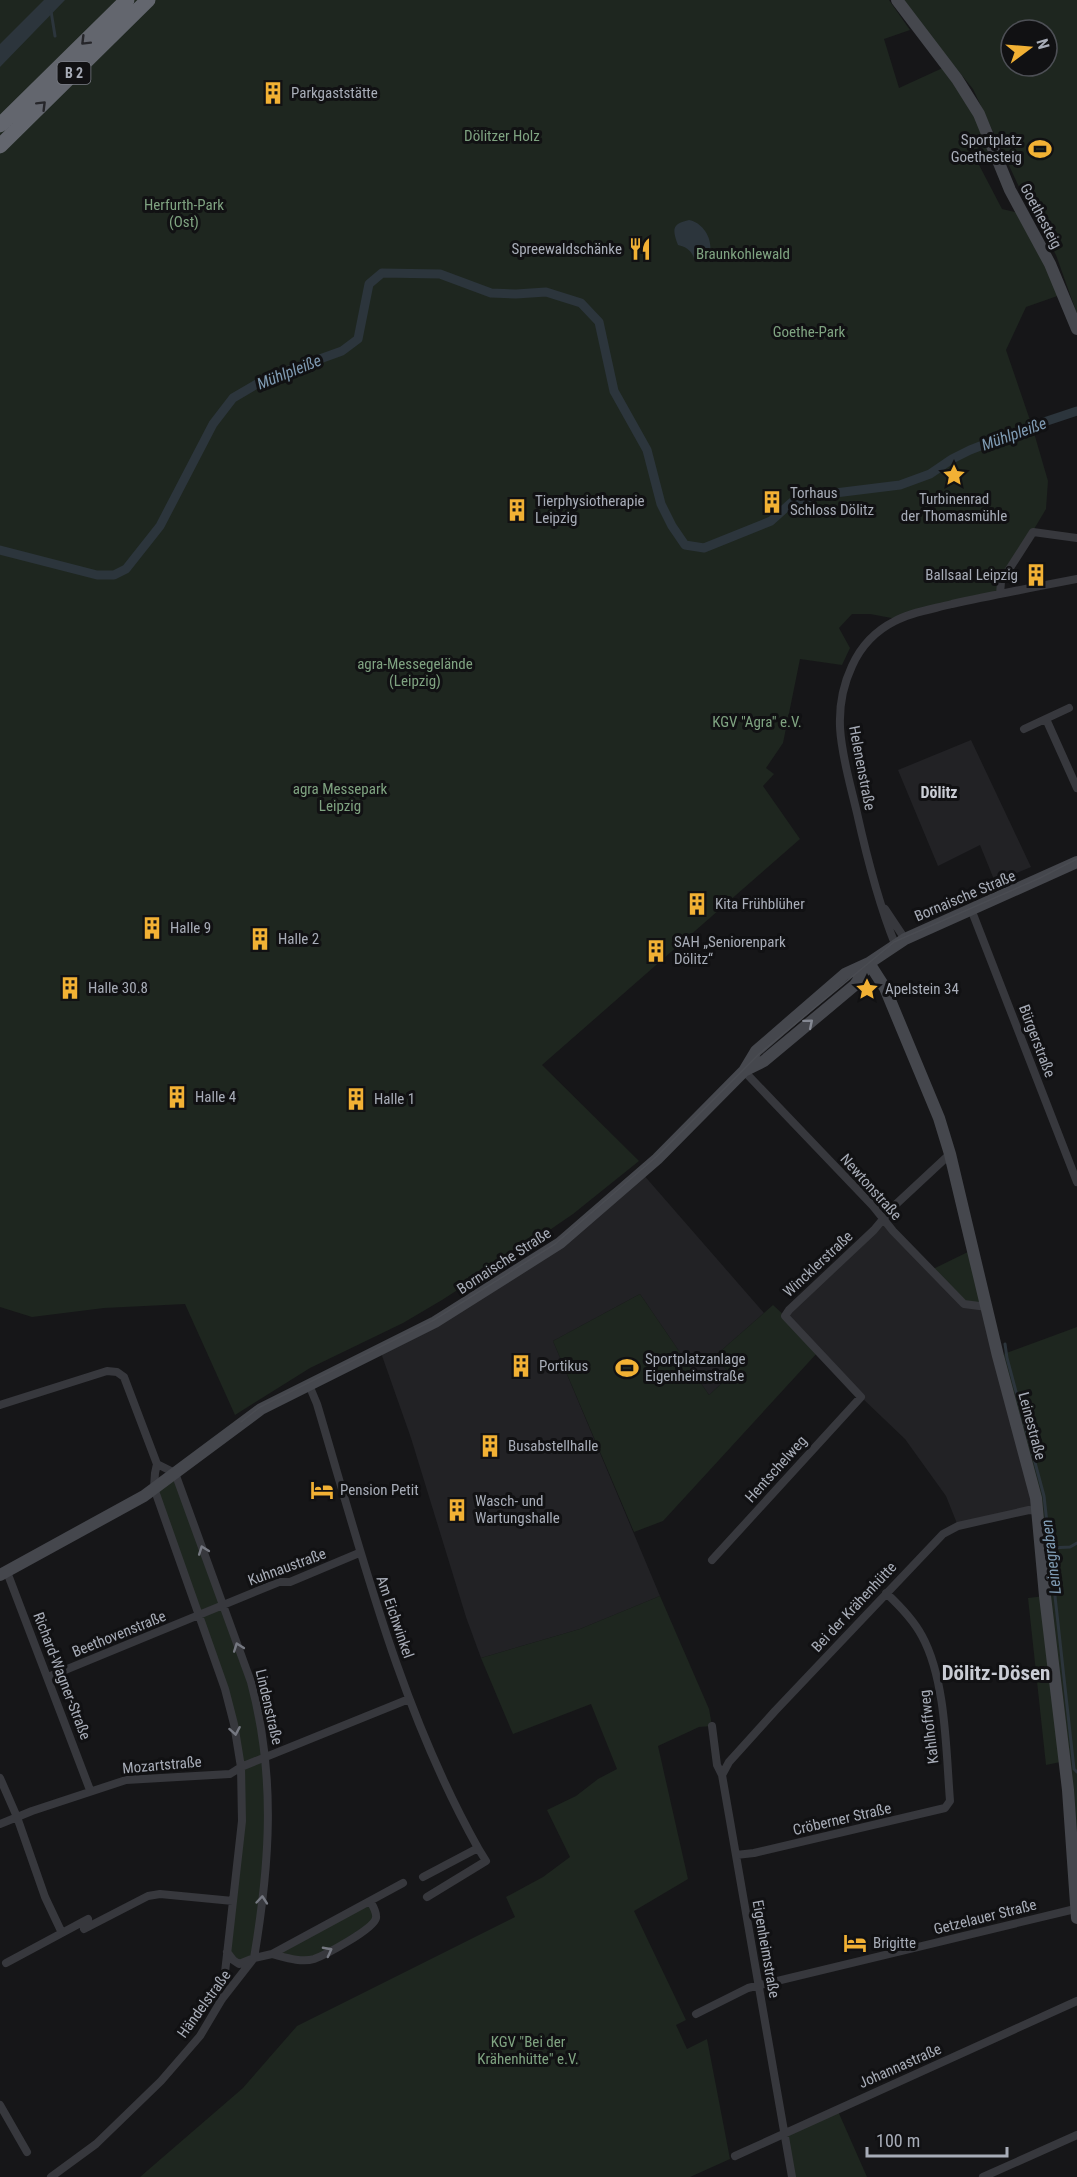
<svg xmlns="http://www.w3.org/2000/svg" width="1077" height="2177" font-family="'Roboto Condensed',sans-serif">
	<rect width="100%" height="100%" fill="#161618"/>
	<path fill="#222225" d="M 971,740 L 1031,867 L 995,882 L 980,845 L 938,866 L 898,770 Z
		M 642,1173 L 764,1313 L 715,1356 L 731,1375 L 709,1395 L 640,1294 L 553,1341 L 660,1596 L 580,1629 L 481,1658 L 466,1617 L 411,1438 L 380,1350 L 552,1249 Z
		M 883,1219 L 964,1304 L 987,1307 L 1038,1511 L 958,1526 L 946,1496 L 905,1439 L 861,1397 L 785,1316 Z"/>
	<path fill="#1e261f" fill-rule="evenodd" d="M 0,0 L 889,0 L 910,30 L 884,39 L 899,88 L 947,66 L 995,155 L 978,163 L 1002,209 L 1023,214 L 1063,294 L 1026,307 L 1006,350 L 1032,426 L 1048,481 L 1046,509 L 1012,566 L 1000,594 L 897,619 L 870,614 L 852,614 L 839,628 L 850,648 L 842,665 L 800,659 L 783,743 L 766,768 L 774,774 L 763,786 L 800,839 L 542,1065 L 639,1161 L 573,1214 L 538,1238 L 442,1300 L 403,1323 L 310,1368 L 235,1415 L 185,1304 L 104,1308 L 32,1317 L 0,1307 Z
		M 904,0 L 1077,0 L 1077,314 L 1056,255 L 1019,187 L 973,89 L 925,30 ZM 1011,30 L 1047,30 L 1047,66 L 1011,66 Z
		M 974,1249 L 987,1307 L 964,1304 L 931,1270 Z
		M 640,1294 L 709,1395 L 731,1375 L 715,1356 L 773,1305 L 785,1316 L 818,1352 L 663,1521 L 634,1532 L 553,1341 Z
		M 1077,1327 L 1077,1918 L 1065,1761 L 1046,1765 L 1028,1598 L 1045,1596 L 1038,1511 L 998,1356 Z
		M 175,1473 L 251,1682 L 269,1807 L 254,1958 L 239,1964 L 227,1952 L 242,1821 L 234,1724 L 154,1488 Z
		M 660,1596 L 709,1709 L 712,1726 L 699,1727 L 658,1746 L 688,1879 L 634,1911 L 686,2020 L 676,2025 L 687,2049 L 707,2039 L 730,2159 L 690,2177 L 140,2177 L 243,2088 L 297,2026 L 515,1917 L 506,1897 L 543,1877 L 570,1857 L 547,1810 L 576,1796 L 598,1779 L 617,1769 L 591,1704 L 513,1734 L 481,1658 L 580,1629 Z
		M 370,1901 L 376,1919 L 314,1959 L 272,1954 Z
		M 837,2109 L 867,2177 L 792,2177 L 785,2133 Z"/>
	<path fill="#2c353c" d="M 44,0 L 65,0 L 0,67 L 0,44 Z
		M 689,220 C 707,223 720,252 701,262 L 694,258 C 691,250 686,247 678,245 C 672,229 672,224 689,220 Z"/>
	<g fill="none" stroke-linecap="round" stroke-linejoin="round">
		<path stroke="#2c353c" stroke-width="3" d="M 51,11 L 55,36
			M 1005,1344 L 1007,1358 L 1044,1496 L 1074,1769 L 1077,1772
			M 1050,1548 L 1070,1547 L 1077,1543"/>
		<path stroke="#2c353c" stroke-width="9" d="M 0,550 L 97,575 L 114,575 L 126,569 L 160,526 L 213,424 L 233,398 L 267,378 L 342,351 L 358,339 L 369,284 L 382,273 L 440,274 L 491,293 L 516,294 L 546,292 L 581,303 L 599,322 L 614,391 L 647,450 L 661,504 L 672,526 L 685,545 L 704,548 L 771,521 L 792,502 L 819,495 L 900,485 L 930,474 L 952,459 L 970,450 L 1032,426 L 1077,411"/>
		<path stroke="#37383d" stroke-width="8" d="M 1000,594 L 1001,582 L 1033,532 L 1077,538
			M 1046,719 L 1077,788
			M 1024,729 L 1069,708
			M 885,909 L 905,939
			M 971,909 L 1077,1182
			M 895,944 C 878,902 867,858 857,813 C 845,761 828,717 852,666 C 861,646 875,631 895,621 C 911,612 933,609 952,604 C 993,595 1035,587 1077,579
			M 744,1071 L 873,1206 L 893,1231 L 964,1304 L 987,1307
			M 309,1385 L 317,1404 C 362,1555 400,1709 478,1848 L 423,1877
			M 0,1405 L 107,1371 L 117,1372 L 124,1377 L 157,1464 L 175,1473 L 251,1682 C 276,1776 270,1863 254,1958 L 239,1964 L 233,1960 L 227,1952
			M 157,1464 L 155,1473 L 154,1488 L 225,1689 L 234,1724 L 241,1767 L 242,1821 L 222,1999
			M 712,1560 L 861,1397 L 785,1316 L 789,1310 L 874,1230 L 893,1207 L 950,1154
			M 7,1572 L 90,1790
			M 48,1677 L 279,1582 L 290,1582 L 359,1553
			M 712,1726 L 717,1765 L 722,1775 L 792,2177
			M 722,1775 L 729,1762 L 775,1711 L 943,1534 L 958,1526 L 1029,1510 L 1038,1511
			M 0,1778 L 17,1817 L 45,1897 L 62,1933
			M 0,1824 L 32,1811 L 126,1780 L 230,1774 L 241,1767 L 409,1699
			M 736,1855 L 754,1853 L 945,1808 L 950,1801 C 946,1751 946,1680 922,1636 C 913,1619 900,1606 886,1593
			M 427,1897 L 486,1861 L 478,1848
			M 84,1929 L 148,1896 L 160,1894 L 233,1901
			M 272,1954 C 284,1957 301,1963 314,1959 C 325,1955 374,1929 376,1918 C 377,1912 373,1906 370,1901
			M 6,1963 L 88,1919
			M 696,2014 L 748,1988 L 1075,1909
			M 0,2105 L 27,2152
			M 735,2156 L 1077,2001
			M 51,2177 L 96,2144 L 161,2081 L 200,2036 L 222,1999 L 254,1958 L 272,1954 L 403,1883
			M 983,2177 L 1077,2135"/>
		<path stroke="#45474d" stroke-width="12" d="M 897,0 L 957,79 L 979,114 L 1010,190 L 1050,264 L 1077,329
			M 869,963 L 885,988 L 939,1118 L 950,1154 L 998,1356 L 1036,1498 L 1045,1596 L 1068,1790 L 1077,1918
			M 744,1071 L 764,1061 L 855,985 L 869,964
			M 0,1575 L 144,1496 L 261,1409 L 435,1322 L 560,1243 L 657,1159 L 744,1071 L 756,1051 L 845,974 L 869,963 L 905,939 L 1077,862"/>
		<path stroke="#63666e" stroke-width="15" d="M 0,125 L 127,0
			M 0,146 L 148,0"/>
		<path stroke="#4a4c52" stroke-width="1.5" d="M 241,1422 L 260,1407 L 434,1320 L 555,1244 L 656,1157 L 759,1054 L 894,942 L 1040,878 L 1077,859"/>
	</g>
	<defs><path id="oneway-chevron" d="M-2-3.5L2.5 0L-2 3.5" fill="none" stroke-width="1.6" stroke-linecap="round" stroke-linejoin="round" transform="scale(1.5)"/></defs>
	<g stroke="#26262a">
		<use href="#oneway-chevron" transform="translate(85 41) rotate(135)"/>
		<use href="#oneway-chevron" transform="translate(42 105) rotate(-45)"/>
	</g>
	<use stroke="#858993" href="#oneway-chevron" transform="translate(809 1023) rotate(-40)"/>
	<g stroke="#757881">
		<use href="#oneway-chevron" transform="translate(203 1550) rotate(-110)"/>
		<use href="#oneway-chevron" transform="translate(238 1647) rotate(-110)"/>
		<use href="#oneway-chevron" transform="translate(235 1731) rotate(80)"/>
		<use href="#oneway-chevron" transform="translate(262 1900) rotate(-85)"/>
		<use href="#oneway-chevron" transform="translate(328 1951) rotate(-28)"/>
	</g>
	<defs>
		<g id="building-bare" transform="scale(1.8)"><path d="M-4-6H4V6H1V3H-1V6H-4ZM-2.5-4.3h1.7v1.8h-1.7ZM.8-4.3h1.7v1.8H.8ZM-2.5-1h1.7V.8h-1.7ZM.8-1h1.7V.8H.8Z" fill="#f2b134" stroke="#111113" stroke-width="2.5" paint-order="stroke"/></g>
		<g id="stadium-bare" transform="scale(1.8)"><path d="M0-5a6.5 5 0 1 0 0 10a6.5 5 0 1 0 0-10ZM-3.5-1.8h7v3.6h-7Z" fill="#f2b134" stroke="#111113" stroke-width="2.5" paint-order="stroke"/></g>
		<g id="restaurant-bare" transform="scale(1.8)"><path d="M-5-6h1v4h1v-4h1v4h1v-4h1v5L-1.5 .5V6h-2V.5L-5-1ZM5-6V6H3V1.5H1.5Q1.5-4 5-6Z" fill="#f2b134" stroke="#111113" stroke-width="2.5" paint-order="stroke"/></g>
		<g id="sight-bare" transform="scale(1.8)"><path d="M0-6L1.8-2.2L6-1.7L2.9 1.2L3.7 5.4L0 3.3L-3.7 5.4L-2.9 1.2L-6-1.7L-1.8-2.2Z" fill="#f2b134" stroke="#111113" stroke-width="2.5" paint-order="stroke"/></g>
		<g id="hotel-bare" transform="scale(1.8)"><path d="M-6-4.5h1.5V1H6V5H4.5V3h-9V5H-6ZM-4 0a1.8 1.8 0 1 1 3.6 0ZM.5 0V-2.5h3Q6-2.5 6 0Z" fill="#f2b134" stroke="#111113" stroke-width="2.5" paint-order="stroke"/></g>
	</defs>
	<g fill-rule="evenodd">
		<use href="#building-bare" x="273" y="93"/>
		<use href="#stadium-bare" x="1040" y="149"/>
		<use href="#restaurant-bare" x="640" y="249"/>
		<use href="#sight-bare" x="954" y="475"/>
		<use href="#building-bare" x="772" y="502"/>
		<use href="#building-bare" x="517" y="510"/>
		<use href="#building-bare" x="1036" y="575"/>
		<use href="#building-bare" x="697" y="904"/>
		<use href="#building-bare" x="152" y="928"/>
		<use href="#building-bare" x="260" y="939"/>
		<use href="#building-bare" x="656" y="951"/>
		<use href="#building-bare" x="70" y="988"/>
		<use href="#sight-bare" x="867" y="989"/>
		<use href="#building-bare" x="177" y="1097"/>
		<use href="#building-bare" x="356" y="1099"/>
		<use href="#building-bare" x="521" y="1366"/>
		<use href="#stadium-bare" x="627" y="1368"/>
		<use href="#building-bare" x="490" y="1446"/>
		<use href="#hotel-bare" x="322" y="1490"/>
		<use href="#building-bare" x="457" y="1510"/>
		<use href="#hotel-bare" x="855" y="1943"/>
	</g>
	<g text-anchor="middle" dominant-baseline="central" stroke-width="6" stroke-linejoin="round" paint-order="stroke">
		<rect fill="#111113" stroke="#7b7e86" stroke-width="1.5" x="57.5" y="62" width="33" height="22" rx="4.5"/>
		<g font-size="14" font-weight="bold" fill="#a8adb8">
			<text x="74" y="73">B 2</text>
		</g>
		<g font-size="15" fill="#a8adb8" stroke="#111113" text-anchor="start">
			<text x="291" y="93">Parkgaststätte</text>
			<text x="1022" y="140" text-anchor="end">Sportplatz<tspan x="1022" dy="17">Goethesteig</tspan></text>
			<text x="622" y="249" text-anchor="end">Spreewaldschänke</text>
			<text x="790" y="493">Torhaus<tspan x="790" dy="17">Schloss Dölitz</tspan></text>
			<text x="954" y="499" text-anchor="middle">Turbinenrad<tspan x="954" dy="17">der Thomasmühle</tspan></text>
			<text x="535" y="501">Tierphysiotherapie<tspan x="535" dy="17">Leipzig</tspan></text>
			<text x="1018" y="575" text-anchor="end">Ballsaal Leipzig</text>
			<text x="715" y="904">Kita Frühblüher</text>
			<text x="170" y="928">Halle 9</text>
			<text x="278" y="939">Halle 2</text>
			<text x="674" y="942">SAH „Seniorenpark<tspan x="674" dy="17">Dölitz“</tspan></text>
			<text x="88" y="988">Halle 30.8</text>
			<text x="885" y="989">Apelstein 34</text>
			<text x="195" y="1097">Halle 4</text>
			<text x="374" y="1099">Halle 1</text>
			<text x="645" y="1359">Sportplatzanlage<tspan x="645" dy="17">Eigenheimstraße</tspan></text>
			<text x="539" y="1366">Portikus</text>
			<text x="508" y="1446">Busabstellhalle</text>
			<text x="340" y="1490">Pension Petit</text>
			<text x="475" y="1501">Wasch- und<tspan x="475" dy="17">Wartungshalle</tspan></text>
			<text x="873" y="1943">Brigitte</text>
		</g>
		<g font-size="15" fill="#7fa381" stroke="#111113">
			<text x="502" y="136">Dölitzer Holz</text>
			<text x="184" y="205">Herfurth-Park<tspan x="184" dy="17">(Ost)</tspan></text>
			<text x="743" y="254">Braunkohlewald</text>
			<text x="809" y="332">Goethe-Park</text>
			<text x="415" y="664">agra-Messegelände<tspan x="415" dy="17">(Leipzig)</tspan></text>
			<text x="757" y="722">KGV "Agra" e.V.</text>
			<text x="340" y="789">agra Messepark<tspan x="340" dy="17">Leipzig</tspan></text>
			<text x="528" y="2042">KGV "Bei der<tspan x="528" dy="17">Krähenhütte" e.V.</tspan></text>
		</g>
		<g font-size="15" fill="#a8adb8" stroke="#111113">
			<text transform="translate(1041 216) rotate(62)">Goethesteig</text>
			<text transform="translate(862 768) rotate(79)">Helenenstraße</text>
			<text transform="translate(965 896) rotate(-23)">Bornaische Straße</text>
			<text transform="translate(1037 1041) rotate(69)">Bürgerstraße</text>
			<text transform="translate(871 1187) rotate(48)">Newtonstraße</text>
			<text transform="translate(504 1261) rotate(-33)">Bornaische Straße</text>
			<text transform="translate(818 1264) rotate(-43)">Wincklerstraße</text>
			<text transform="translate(1032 1426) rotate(75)">Leinestraße</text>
			<text transform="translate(776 1469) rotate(-48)">Hentschelweg</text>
			<text transform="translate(287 1567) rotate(-20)">Kuhnaustraße</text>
			<text transform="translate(854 1607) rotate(-47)">Bei der Krähenhütte</text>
			<text transform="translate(395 1617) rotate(71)">Am Eichwinkel</text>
			<text transform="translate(119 1634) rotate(-22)">Beethovenstraße</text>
			<text transform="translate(62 1676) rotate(69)">Richard-Wagner-Straße</text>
			<text transform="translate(269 1707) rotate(77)">Lindenstraße</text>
			<text transform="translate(929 1727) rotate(-97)">Kahlhoffweg</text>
			<text transform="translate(162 1765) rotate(-5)">Mozartstraße</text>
			<text transform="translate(842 1819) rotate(-13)">Cröberner Straße</text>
			<text transform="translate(985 1917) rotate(-14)">Getzelauer Straße</text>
			<text transform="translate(766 1949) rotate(80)">Eigenheimstraße</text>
			<text transform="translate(204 2004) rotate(-54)">Händelstraße</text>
			<text transform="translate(900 2066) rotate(-24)">Johannastraße</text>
		</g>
		<g font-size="16" font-style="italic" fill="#7f9bb3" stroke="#111113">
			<text transform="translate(289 372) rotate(-22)">Mühlpleiße</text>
			<text transform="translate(1014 434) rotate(-20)">Mühlpleiße</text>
			<text transform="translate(1051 1557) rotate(-97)">Leinegraben</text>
		</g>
		<g font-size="16" font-weight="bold" fill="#c9ccd4" stroke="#111113">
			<text x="939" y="792">Dölitz</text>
		</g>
		<g font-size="21" font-weight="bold" fill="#c9ccd4" stroke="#111113">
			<text x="996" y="1673">Dölitz-Dösen</text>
		</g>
	</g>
	<g transform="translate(1029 48) rotate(74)"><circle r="28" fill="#111113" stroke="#4d4f55" stroke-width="1.5"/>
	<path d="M0-4.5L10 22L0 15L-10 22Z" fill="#f2b134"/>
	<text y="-9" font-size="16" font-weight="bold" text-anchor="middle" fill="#a8adb8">N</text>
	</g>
	<path d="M867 2147v9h140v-9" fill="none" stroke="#a8adb8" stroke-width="3"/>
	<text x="876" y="2147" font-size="18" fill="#a8adb8" stroke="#111113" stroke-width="4.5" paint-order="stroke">100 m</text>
</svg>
